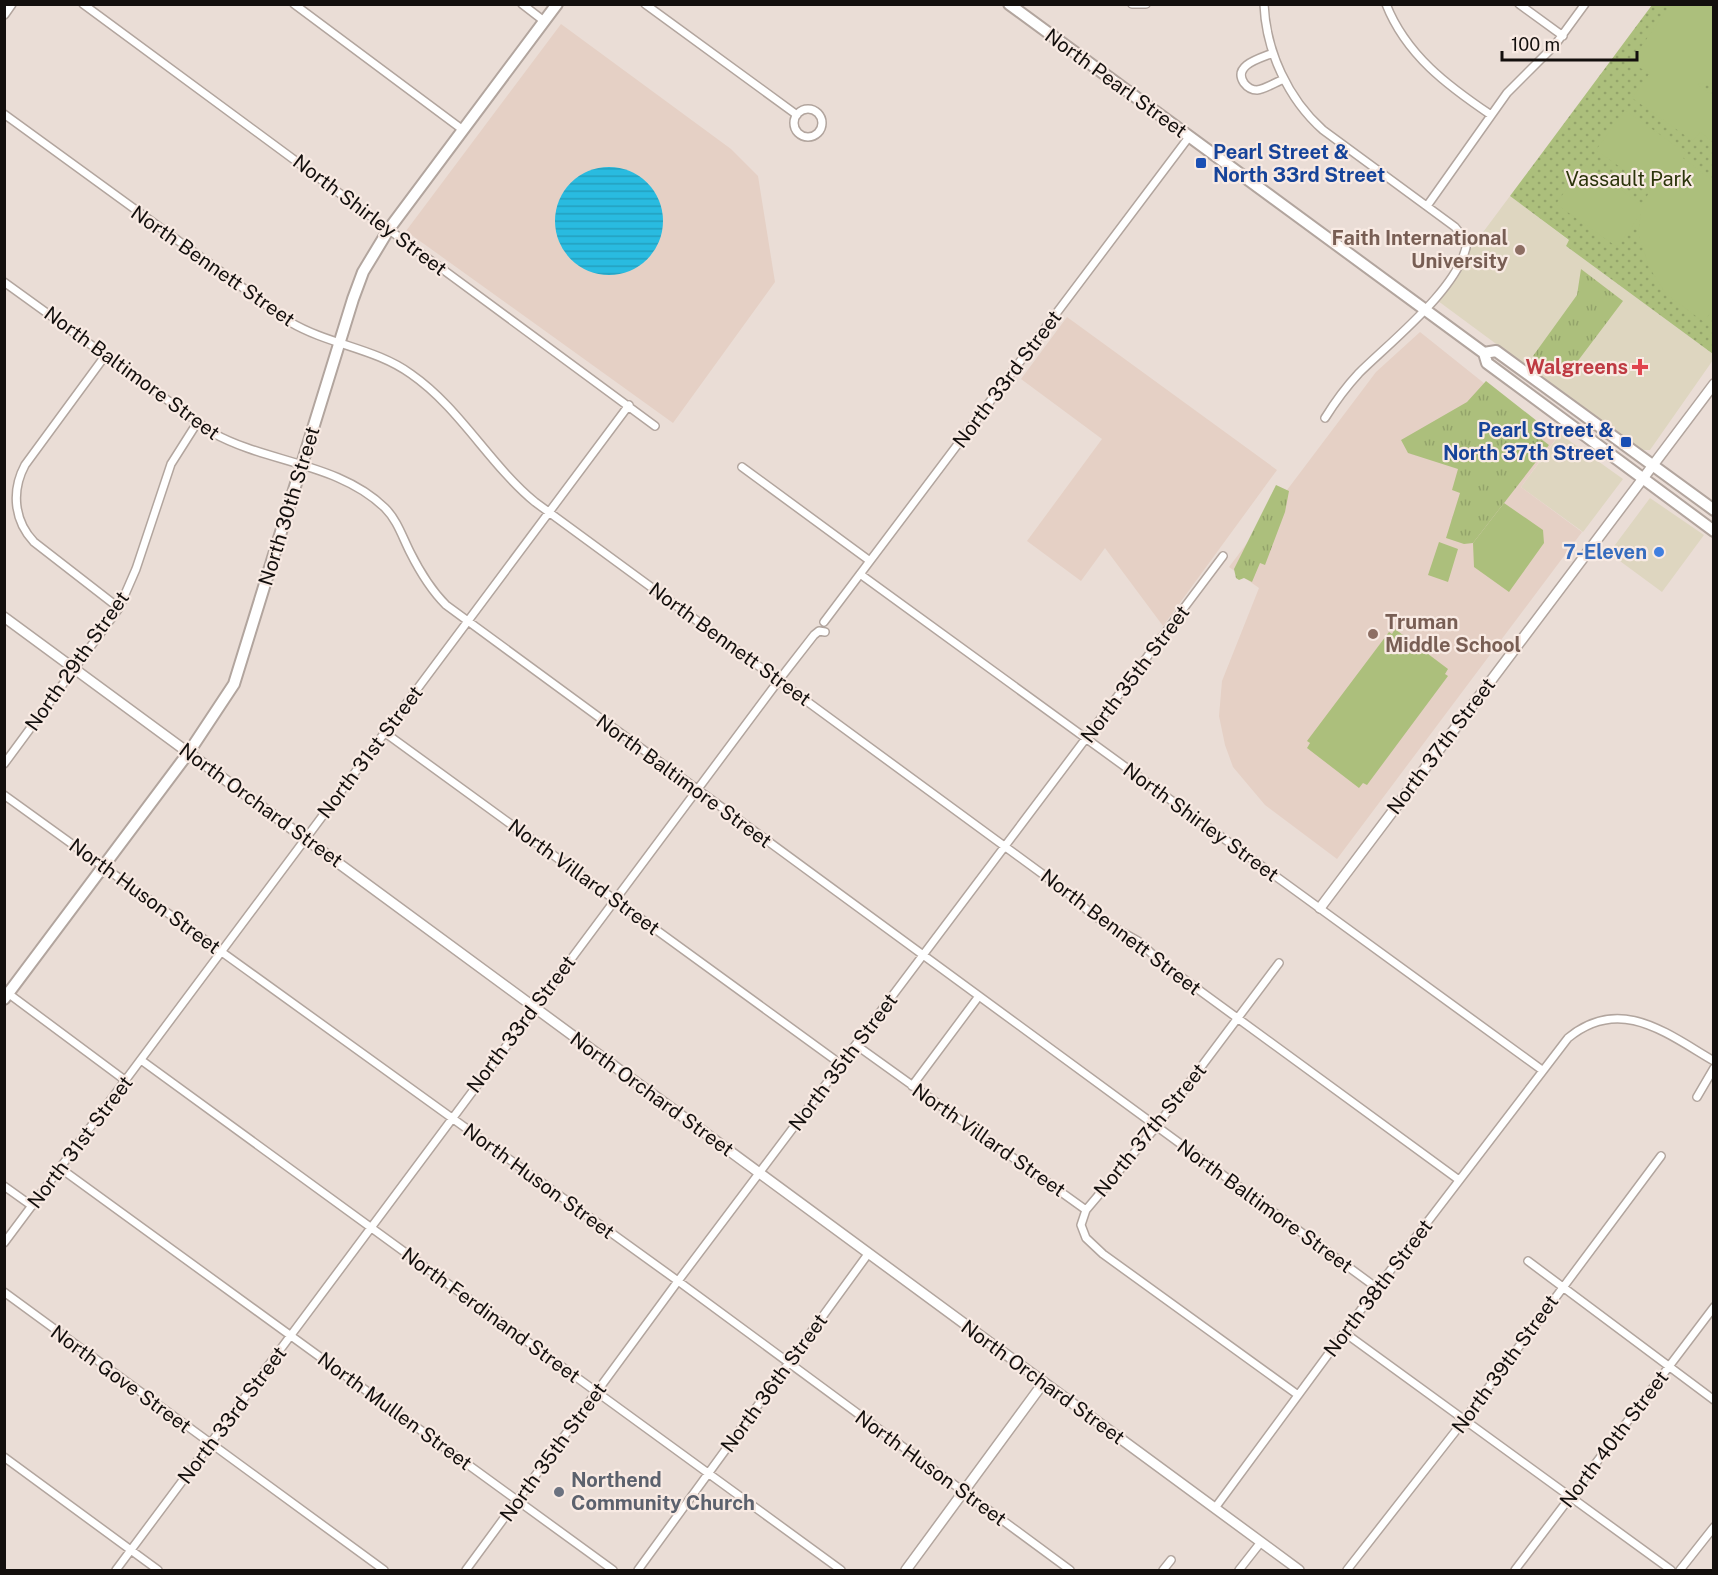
<svg xmlns="http://www.w3.org/2000/svg" width="1718" height="1575" font-family="'Public Sans',sans-serif">
	<defs>
		<pattern id="grass-tufts" width="24" height="20" patternUnits="userSpaceOnUse" patternTransform="scale(1.5)"><rect width="24" height="20" fill="#acbf7c"/><path d="M3 7l-1-3M5 7V3M7 7l1-3M15 17l-1-3M17 17v-4M19 17l1-3" fill="none" stroke="#93a36a"/></pattern>
		<pattern id="park-dots" width="8" height="8" patternUnits="userSpaceOnUse" patternTransform="scale(1.5)"><rect width="8" height="8" fill="#acbf7c"/><path d="M2 2h.1M6 6h.1" fill="none" stroke="#93a36a" stroke-width="1.8" stroke-linecap="round"/></pattern>
		<pattern id="water-rules" width="6" height="5" patternUnits="userSpaceOnUse" patternTransform="scale(1.5)"><rect width="6" height="5" fill="#29bbe0"/><path d="M0 2.5h6" fill="none" stroke="#24a0bf"/></pattern>
	</defs>
	<rect width="100%" height="100%" fill="#eaddd6"/>
	<path fill="#ded6c0" d="M 1510,196 L 1570,241 L 1566,246 L 1713,354 L 1713,360 L 1650,450 L 1640,450 L 1434,298 Z
		M 1560,434 L 1623,479 L 1583,532 L 1521,487 Z
		M 1650,498 L 1704,535 L 1662,592 L 1609,553 Z"/>
	<path fill="#e5d0c5" d="M 561,24 L 731,149 L 758,176 L 775,282 L 673,423 L 406,231 Z
		M 1067,317 L 1277,470 L 1163,626 L 1105,548 L 1081,581 L 1027,541 L 1102,439 L 1021,379 Z
		M 1420,332 L 1555,440 L 1521,487 L 1582,532 L 1337,859 L 1265,805 L 1233,767 L 1225,745 L 1219,716 L 1222,681 L 1259,588 L 1229,567 L 1376,372 Z"/>
	<path fill="url(#grass-tufts)" d="M 1581,269 L 1623,301 L 1565,378 L 1533,356 L 1577,295 Z
		M 1486,381 L 1542,425 L 1536,435 L 1549,445 L 1473,543 L 1464,544 L 1446,538 L 1460,493 L 1452,490 L 1458,469 L 1408,453 L 1401,440 L 1467,402 Z
		M 1276,485 L 1289,491 L 1285,512 L 1265,565 L 1260,563 L 1252,582 L 1244,578 L 1239,580 L 1236,578 L 1234,569 Z"/>
	<path fill="url(#park-dots)" d="M 1652,5 L 1713,5 L 1713,354 L 1566,246 L 1569,240 L 1510,196 Z"/>
	<path fill="#acbf7c" d="M 1670,5 L 1713,5 L 1713,83 L 1697,84 L 1713,96 L 1713,142 L 1700,132 L 1693,141 L 1632,98 L 1650,73 L 1630,63 Z
		M 1625,110 L 1686,153 L 1683,158 L 1713,181 L 1713,309 L 1704,322 L 1666,294 L 1649,267 L 1638,233 L 1641,214 L 1617,247 L 1556,204 L 1584,164 L 1642,205 L 1651,189 L 1596,150 Z
		M 1504,503 L 1543,530 L 1544,543 L 1509,592 L 1474,567 L 1473,543 Z
		M 1439,542 L 1458,549 L 1448,582 L 1428,575 Z
		M 1395,629 L 1448,669 L 1445,674 L 1448,676 L 1367,785 L 1363,783 L 1359,788 L 1307,748 L 1310,743 L 1307,741 L 1389,632 L 1392,634 Z"/>
	<path fill="url(#water-rules)" d="M555 221a54 54 0 1 1 108 0a54 54 0 1 1-108 0Z"/>
	<g fill="none" stroke-linecap="round" stroke-linejoin="round">
		<g stroke="#b2a59e" stroke-width="10">
			<path id="minor" d="M 83,4 L 655,426
				M 294,4 L 463,130
				M 522,4 L 544,21
				M 645,4 L 797,115
				M 1132,4 L 1146,4
				M 1264,4 C 1266,51 1288,99 1323,130 L 1455,227 L 1467,242 C 1462,286 1389,343 1359,373 C 1346,387 1335,402 1325,418
				M 1386,4 C 1406,55 1448,86 1491,115
				M 1519,4 L 1563,36
				M 1273,53 C 1261,58 1232,65 1244,83 C 1247,87 1252,90 1257,90 C 1265,89 1276,82 1284,79
				M794 123a14 14 0 1 1 28 0a14 14 0 1 1-28 0Z
				M 4,114 L 290,322 C 329,345 375,348 411,374 C 460,408 489,464 535,502 L 1067,892 L 1094,916 L 1138,941 L 1162,963 L 1459,1180
				M 1427,206 L 1507,93 L 1555,45 L 1585,4
				M 4,282 L 213,433 C 267,463 339,463 385,508 C 397,520 402,536 410,552 C 420,572 430,589 446,605 L 1377,1288
				M 105,356 L 25,465 C 11,491 14,521 34,542 L 119,608
				M 742,467 L 870,561
				M 860,574 L 1542,1070
				M 824,622 L 1189,137
				M 384,732 L 842,1065
				M 4,764 L 119,608 L 136,569 L 171,464 L 197,423
				M 4,795 L 678,1281 L 1070,1570
				M 1279,963 L 1156,1127 L 1086,1210 L 1081,1225 L 1086,1238 L 1103,1254 L 1298,1395
				M 5,991 L 126,1081
				M 856,1045 L 1086,1210
				M 141,1060 L 841,1570
				M 912,1086 L 979,996
				M 1697,1097 L 1714,1068
				M 60,1168 L 613,1570
				M 4,1186 L 32,1206
				M 4,1243 L 629,405
				M 1528,1261 L 1714,1400
				M 4,1292 L 384,1570
				M 1345,1333 L 1671,1570
				M 4,1457 L 158,1570
				M 1215,1508 L 1377,1288 L 1568,1038 C 1620,995 1666,1033 1714,1061
				M 116,1570 L 779,680 L 814,635 L 819,631 L 825,632
				M 466,1570 L 678,1281 L 1223,556
				M 638,1570 L 868,1254
				M 1163,1570 L 1171,1560
				M 1239,1570 L 1261,1542
				M 1347,1570 L 1465,1419 L 1661,1156
				M 1515,1570 L 1714,1307
				M 1680,1570 L 1714,1527"/>
		</g>
		<g stroke="#b2a59e" stroke-width="12">
			<path id="tertiary" d="M 4,14 L 11,4
				M 4,617 L 1299,1570
				M 1320,908 L 1714,384
				M 906,1570 L 1044,1382"/>
		</g>
		<g stroke="#b2a59e" stroke-width="14">
			<path id="secondary" d="M 4,999 L 189,752 L 234,684 L 353,299 L 363,272 L 389,229 L 557,4"/>
		</g>
		<g stroke="#b2a59e" stroke-width="14">
			<path id="primary" d="M 1009,4 L 1484,353 L 1487,363 L 1714,531
				M 1484,353 L 1496,351 L 1714,510"/>
		</g>
		<use href="#minor" stroke="#fff" stroke-width="7"/>
		<use href="#tertiary" stroke="#fff" stroke-width="9"/>
		<use href="#secondary" stroke="#fff" stroke-width="10"/>
		<use href="#primary" stroke="#fff" stroke-width="10"/>
	</g>
	<g fill="#1a4fb4" stroke="#f8eae3" stroke-width="2">
		<rect x="1195" y="157" width="12" height="12" rx="3"/>
		<rect x="1620" y="436" width="12" height="12" rx="3"/>
	</g>
	<g fill="#8d6e63" stroke="#f8eae3" stroke-width="2">
		<circle cx="1520" cy="250" r="6"/>
		<circle cx="1373" cy="634" r="6"/>
	</g>
	<path fill="#e0444e" stroke="#f8eae3" stroke-width="2" d="M1637 358h6v6h6v6h-6v6h-6v-6h-6v-6h6z"/>
	<circle fill="#3f7fe0" stroke="#f8eae3" stroke-width="2" cx="1659" cy="552" r="6"/>
	<circle fill="#6b7280" stroke="#f8eae3" stroke-width="2" cx="559" cy="1492" r="6"/>
	<g text-anchor="middle" dominant-baseline="central" stroke-width="4.5" stroke-linejoin="round" paint-order="stroke">
		<g font-size="20" fill="#130f0d" stroke="#f8eae3">
			<text transform="translate(1116 83) rotate(36)">North Pearl Street</text>
			<text transform="translate(370 215) rotate(37)">North Shirley Street</text>
			<text transform="translate(213 266) rotate(35)">North Bennett Street</text>
			<text transform="translate(132 373) rotate(36)">North Baltimore Street</text>
			<text transform="translate(1007 379) rotate(-53)">North 33rd Street</text>
			<text transform="translate(289 506) rotate(-73)">North 30th Street</text>
			<text transform="translate(730 644) rotate(36)">North Bennett Street</text>
			<text transform="translate(77 661) rotate(-55)">North 29th Street</text>
			<text transform="translate(1135 674) rotate(-53)">North 35th Street</text>
			<text transform="translate(1441 746) rotate(-53)">North 37th Street</text>
			<text transform="translate(370 752) rotate(-53)">North 31st Street</text>
			<text transform="translate(684 781) rotate(36)">North Baltimore Street</text>
			<text transform="translate(261 805) rotate(36)">North Orchard Street</text>
			<text transform="translate(1201 822) rotate(36)">North Shirley Street</text>
			<text transform="translate(584 877) rotate(36)">North Villard Street</text>
			<text transform="translate(145 896) rotate(36)">North Huson Street</text>
			<text transform="translate(1121 932) rotate(37)">North Bennett Street</text>
			<text transform="translate(521 1024) rotate(-53)">North 33rd Street</text>
			<text transform="translate(843 1062) rotate(-53)">North 35th Street</text>
			<text transform="translate(652 1094) rotate(36)">North Orchard Street</text>
			<text transform="translate(1150 1130) rotate(-51)">North 37th Street</text>
			<text transform="translate(989 1140) rotate(35)">North Villard Street</text>
			<text transform="translate(80 1142) rotate(-53)">North 31st Street</text>
			<text transform="translate(539 1181) rotate(36)">North Huson Street</text>
			<text transform="translate(1265 1206) rotate(36)">North Baltimore Street</text>
			<text transform="translate(1378 1288) rotate(-53)">North 38th Street</text>
			<text transform="translate(491 1315) rotate(36)">North Ferdinand Street</text>
			<text transform="translate(1505 1364) rotate(-54)">North 39th Street</text>
			<text transform="translate(121 1379) rotate(36)">North Gove Street</text>
			<text transform="translate(1043 1382) rotate(36)">North Orchard Street</text>
			<text transform="translate(774 1383) rotate(-54)">North 36th Street</text>
			<text transform="translate(395 1411) rotate(36)">North Mullen Street</text>
			<text transform="translate(232 1415) rotate(-53)">North 33rd Street</text>
			<text transform="translate(1614 1439) rotate(-53)">North 40th Street</text>
			<text transform="translate(553 1452) rotate(-54)">North 35th Street</text>
			<text transform="translate(931 1468) rotate(36)">North Huson Street</text>
		</g>
		<g font-size="20" font-weight="bold" fill="#164399" stroke="#f8eae3" text-anchor="start">
			<text x="1213" y="152">Pearl Street &amp;<tspan x="1213" dy="23">North 33rd Street</tspan></text>
			<text x="1614" y="430" text-anchor="end">Pearl Street &amp;<tspan x="1614" dy="23">North 37th Street</tspan></text>
		</g>
		<g font-size="20" fill="#2b340b" stroke="#f8eae3">
			<text x="1629" y="179">Vassault Park</text>
		</g>
		<g font-size="20" font-weight="bold" fill="#785e54" stroke="#f8eae3" text-anchor="end">
			<text x="1508" y="238">Faith International<tspan x="1508" dy="23">University</tspan></text>
			<text x="1385" y="622" text-anchor="start">Truman<tspan x="1385" dy="23">Middle School</tspan></text>
		</g>
		<g font-size="20" font-weight="bold" fill="#be3a42" stroke="#f8eae3" text-anchor="end">
			<text x="1628" y="367">Walgreens</text>
		</g>
		<g font-size="20" font-weight="bold" fill="#366cbe" stroke="#f8eae3" text-anchor="end">
			<text x="1647" y="552">7-Eleven</text>
		</g>
		<g font-size="20" font-weight="bold" fill="#5b616d" stroke="#f8eae3" text-anchor="start">
			<text x="571" y="1480">Northend<tspan x="571" dy="23">Community Church</tspan></text>
		</g>
	</g>
	<rect width="1718" height="1575" fill="none" stroke="#130f0d" stroke-width="12"/>
	<path d="M1502 51v9h135v-9" fill="none" stroke="#130f0d" stroke-width="3"/>
	<text x="1511" y="51" font-size="18" fill="#130f0d" stroke="#f8eae3" stroke-width="4.5" paint-order="stroke">100 m</text>
</svg>
